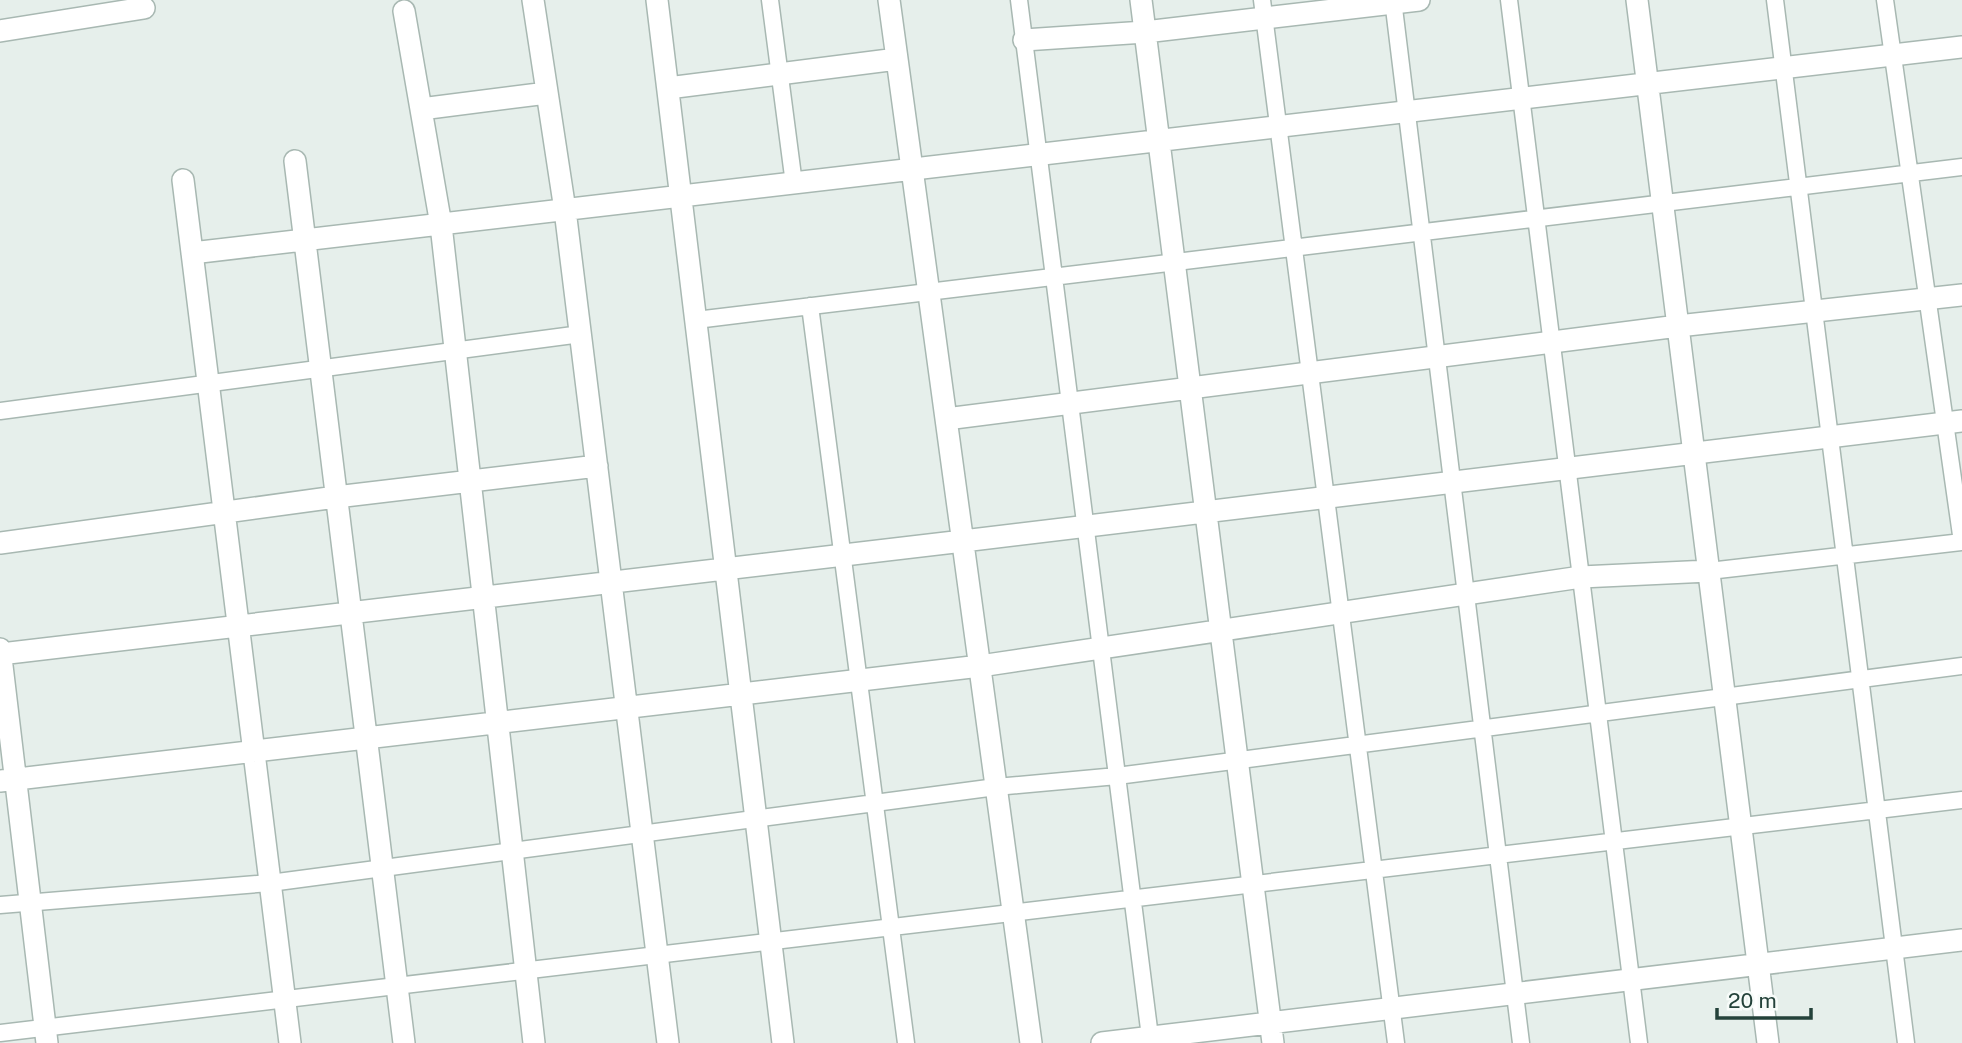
<svg xmlns="http://www.w3.org/2000/svg" width="1962" height="1043" font-family="'Public Sans',sans-serif">
	<rect width="100%" height="100%" fill="#e6efeb"/>
	<g fill="none" stroke-linecap="round" stroke-linejoin="round">
		<g stroke="#a8b8b2" stroke-width="19">
			<path id="lane" d="M 770,0 L 794,184
				M 1019,0 L 1150,1037
				M 1262,0 L 1396,1043
				M 1393,0 L 1521,1043
				M 1509,0 L 1639,1043
				M 1775,0 L 1906,1043
				M 1885,0 L 1962,542
				M 810,306 L 906,1043
				M 696,320 L 1962,167
				M 0,411 L 581,334
				M 1709,571 L 1962,542
				M 0,905 L 270,883 L 996,787 L 1117,776 L 1962,666
				M 0,1033 L 1962,800"/>
		</g>
		<g stroke="#a8b8b2" stroke-width="24">
			<path id="street" d="M 533,0 L 565,210 L 668,1043
				M 657,0 L 783,1043
				M 889,0 L 1031,1043
				M 1141,0 L 1273,1043
				M 1637,0 L 1768,1043
				M 404,11 L 441,225 L 534,1043
				M 0,31 L 144,8
				M 1024,40 L 1145,32 L 1419,0
				M 668,88 L 897,59
				M 421,109 L 547,93
				M 295,161 L 404,1043
				M 183,180 L 290,1043
				M 192,253 L 1962,47
				M 946,419 L 1678,326 L 1962,295
				M 0,543 L 336,497 L 597,466
				M 0,649 L 47,1043
				M 0,654 L 963,541 L 1962,421
				M 0,781 L 980,666 L 1581,577 L 1709,571
				M 1102,1043 L 1962,940"/>
		</g>
		<use href="#lane" stroke="#fff" stroke-width="16"/>
		<use href="#street" stroke="#fff" stroke-width="21"/>
	</g>
	<path d="M1717 1008v10h94v-10" fill="none" stroke="#24423a" stroke-width="3.5"/>
	<text x="1728" y="1008" font-size="21" fill="#24423a" stroke="#f7fbf9" stroke-width="5" paint-order="stroke">20 m</text>
</svg>
